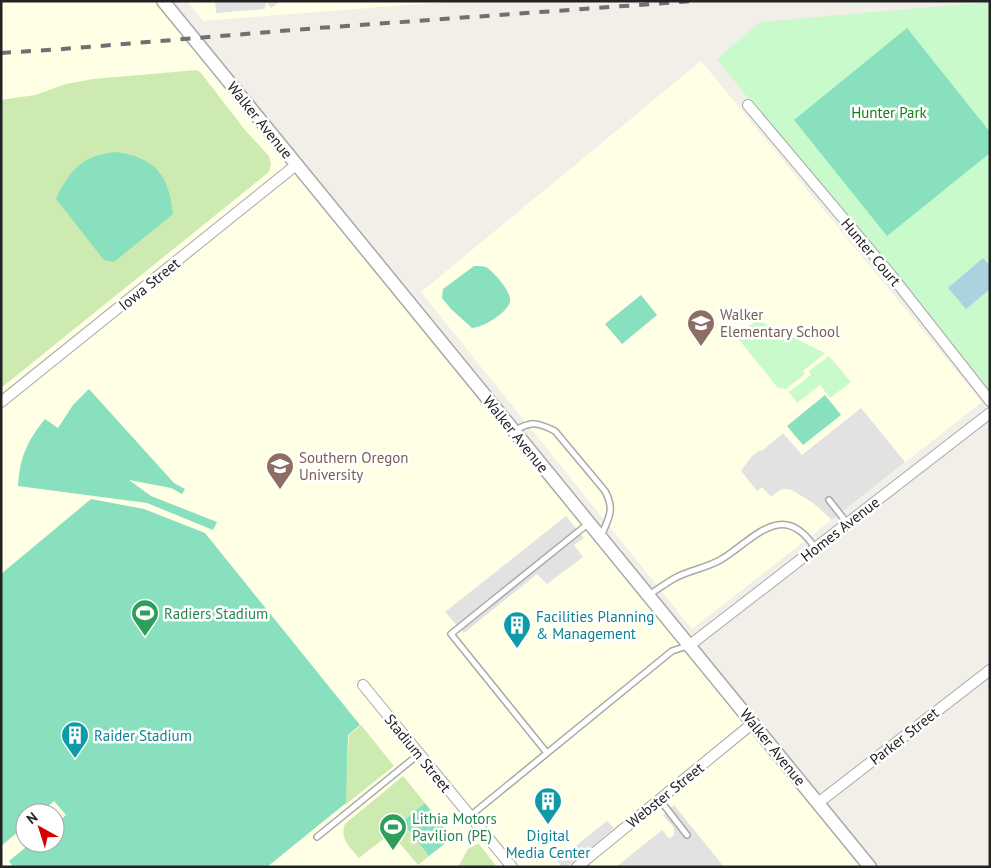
<svg xmlns="http://www.w3.org/2000/svg" width="991" height="868" font-family="'PT Sans',sans-serif">
	<rect width="100%" height="100%" fill="#f2efe9"/>
	<path fill="#ffffe5" fill-rule="evenodd" d="M 1,1 L 160,1 L 867,867 L 1,867 ZM 25,813 L 55,813 L 55,843 L 25,843 Z
		M 187,1 L 459,1 L 203,21 Z
		M 701,61 L 982,402 L 692,629 L 421,292 Z"/>
	<path fill="#cdebb0" d="M 197,70 L 201,73 L 245,130 L 269,156 L 271,165 L 269,172 L 1,388 L 1,100 L 35,95 L 66,84 L 93,79 Z
		M 361,725 L 394,766 L 345,805 L 349,735 Z
		M 403,776 L 425,803 L 402,822 L 429,856 L 418,865 L 391,833 L 359,858 C 351,848 339,839 345,824 Z
		M 477,844 L 479,844 L 497,867 L 458,867 L 468,849 Z"/>
	<path fill="#c8facc" d="M 990,2 L 990,396 L 987,398 L 717,59 L 760,22 Z
		M 757,320 L 825,353 L 803,371 L 805,374 L 786,389 L 778,388 L 736,336 Z
		M 829,356 L 851,382 L 830,398 L 820,385 L 797,403 L 789,392 L 811,375 L 809,371 Z"/>
	<path fill="#88e0be" d="M 907,28 L 990,132 L 990,153 L 887,236 L 794,120 Z
		M 116,152 C 156,158 169,175 173,214 L 114,262 L 104,260 L 56,199 C 70,169 83,155 116,152 Z
		M 474,266 C 478,266 483,266 486,267 C 494,272 512,292 510,302 C 507,313 482,328 472,328 L 451,309 L 442,298 L 443,289 Z
		M 641,295 L 657,315 L 622,344 L 605,324 Z
		M 89,389 L 174,483 L 185,489 L 182,494 L 171,488 L 129,480 L 151,496 L 217,522 L 213,530 L 147,503 L 18,486 C 20,457 27,441 45,419 L 58,428 L 73,405 Z
		M 825,395 L 841,415 L 803,445 L 787,426 Z
		M 91,499 L 144,509 L 205,533 L 360,725 L 348,735 L 346,803 L 267,867 L 13,867 L 9,861 L 31,843 L 55,843 L 55,824 L 66,815 L 54,801 L 40,813 L 25,813 L 25,826 L 1,846 L 1,574 Z
		M 425,803 L 452,838 L 429,856 L 402,822 Z"/>
	<path fill="#e2e2e2" d="M 215,1 L 281,1 L 271,8 L 266,2 L 265,9 L 216,13 Z
		M 861,408 L 905,462 L 832,520 L 813,503 L 792,490 L 784,489 L 780,490 L 771,497 L 762,487 L 757,491 L 741,471 L 751,457 L 760,450 L 762,451 L 783,433 L 802,455 Z
		M 566,516 L 584,538 L 574,545 L 583,557 L 547,584 L 537,574 L 464,633 L 445,612 Z
		M 674,805 L 724,867 L 616,867 L 662,830 L 668,837 L 670,838 L 674,835 L 674,828 L 663,815 Z
		M 607,821 L 614,828 L 567,867 L 562,867 L 557,861 Z"/>
	<path fill="#aad3df" d="M 983,258 L 990,266 L 990,289 L 966,309 L 948,288 Z"/>
	<g fill="none" stroke-linecap="round" stroke-linejoin="round">
		<g stroke="#a9a9a9" stroke-width="8">
			<path id="service" d="M 514,431 C 531,421 537,422 555,431 L 605,491 C 615,509 609,518 601,536
				M 829,500 L 847,523
				M 649,595 C 658,589 666,583 675,578 C 690,570 707,568 722,559 C 754,539 783,499 815,548
				M 547,753 L 451,634 L 589,523
				M 660,800 L 687,835
				M 470,816 L 672,651 L 687,646
				M 317,837 L 419,754"/>
		</g>
		<g stroke="#a9a9a9" stroke-width="12">
			<path id="minor" d="M 748,105 L 891,275 L 990,401
				M 1,402 L 296,165
				M 690,645 L 990,413
				M 363,685 L 512,867
				M 818,803 L 990,670
				M 577,867 L 753,723"/>
		</g>
		<g stroke="#a9a9a9" stroke-width="15">
			<path id="tertiary" d="M 163,1 L 870,867"/>
		</g>
		<use href="#service" stroke="#fff" stroke-width="5"/>
		<use href="#minor" stroke="#fff" stroke-width="10"/>
		<use href="#tertiary" stroke="#fff" stroke-width="12"/>
		<path stroke="#707070" stroke-width="4" stroke-dasharray="10 10" stroke-linecap="butt" d="M 1,53 L 63,49 L 318,28 L 694,1"/>
	</g>
	<defs>
		<g id="school-pin" transform="scale(1.4375)"><path d="M0 17L-7.5 6A9.5 9.5 0 1 1 7.5 6Z" fill="#8d6e63" stroke="#fff"/><path d="M0-5L7-2L0 1L-7-2ZM-4 1L0 2.5L4 1V4Q0 6-4 4Z" fill="#fff"/></g>
		<g id="university-pin" transform="scale(1.4375)"><path d="M0 17L-7.5 6A9.5 9.5 0 1 1 7.5 6Z" fill="#8d6e63" stroke="#fff"/><path d="M0-5L7-2L0 1L-7-2ZM-4 1L0 2.5L4 1V4Q0 6-4 4Z" fill="#fff"/></g>
		<g id="stadium-pin" transform="scale(1.4375)"><path d="M0 17L-7.5 6A9.5 9.5 0 1 1 7.5 6Z" fill="#2e9e5b" stroke="#fff"/><path d="M0-5a6.5 5 0 1 0 0 10a6.5 5 0 1 0 0-10ZM-3.5-1.8h7v3.6h-7Z" fill="#fff"/></g>
		<g id="building-pin" transform="scale(1.4375)"><path d="M0 17L-7.5 6A9.5 9.5 0 1 1 7.5 6Z" fill="#0f9aa8" stroke="#fff"/><path d="M-4-6H4V6H1V3H-1V6H-4ZM-2.5-4.3h1.7v1.8h-1.7ZM.8-4.3h1.7v1.8H.8ZM-2.5-1h1.7V.8h-1.7ZM.8-1h1.7V.8H.8Z" fill="#fff"/></g>
	</defs>
	<g fill-rule="evenodd">
		<use href="#school-pin" x="701" y="323"/>
		<use href="#university-pin" x="280" y="466"/>
		<use href="#stadium-pin" x="145" y="613"/>
		<use href="#building-pin" x="517" y="625"/>
		<use href="#building-pin" x="75" y="735"/>
		<use href="#building-pin" x="548" y="801"/>
		<use href="#stadium-pin" x="393" y="827"/>
	</g>
	<g text-anchor="middle" dominant-baseline="central" stroke-width="5" stroke-linejoin="round" paint-order="stroke">
		<g font-size="15" fill="#0c8416" stroke="#fff">
			<text x="889" y="112">Hunter Park</text>
		</g>
		<g font-size="15" fill="#222" stroke="#fff">
			<text transform="translate(260 120) rotate(51)">Walker Avenue</text>
			<text transform="translate(871 252) rotate(50)">Hunter Court</text>
			<text transform="translate(149 284) rotate(-39)">Iowa Street</text>
			<text transform="translate(516 434) rotate(51)">Walker Avenue</text>
			<text transform="translate(840 529) rotate(-38)">Homes Avenue</text>
			<text transform="translate(904 736) rotate(-38)">Parker Street</text>
			<text transform="translate(773 747) rotate(51)">Walker Avenue</text>
			<text transform="translate(418 753) rotate(51)">Stadium Street</text>
			<text transform="translate(665 795) rotate(-39)">Webster Street</text>
		</g>
		<g font-size="15" fill="#785e54" stroke="#fff" text-anchor="start">
			<text x="720" y="314">Walker<tspan x="720" dy="17">Elementary School</tspan></text>
			<text x="299" y="457">Southern Oregon<tspan x="299" dy="17">University</tspan></text>
		</g>
		<g font-size="15" fill="#27864d" stroke="#fff" text-anchor="start">
			<text x="164" y="613">Radiers Stadium</text>
			<text x="412" y="818">Lithia Motors<tspan x="412" dy="17">Pavilion (PE)</tspan></text>
		</g>
		<g font-size="15" fill="#0d838f" stroke="#fff" text-anchor="start">
			<text x="536" y="616">Facilities Planning<tspan x="536" dy="17">&amp; Management</tspan></text>
			<text x="94" y="735">Raider Stadium</text>
			<text x="548" y="835" text-anchor="middle">Digital<tspan x="548" dy="17">Media Center</tspan></text>
		</g>
	</g>
	<rect width="991" height="868" fill="none" stroke="#222222" stroke-width="5"/>
	<g transform="translate(40 828) rotate(321)"><circle r="24" fill="#ffffff" stroke="#a7a7a7"/>
	<path d="M0-4L9 19L0 12L-9 19Z" fill="#d40000"/>
	<text y="-8" font-size="14" font-weight="bold" text-anchor="middle" fill="#222222">N</text>
	</g>
</svg>
